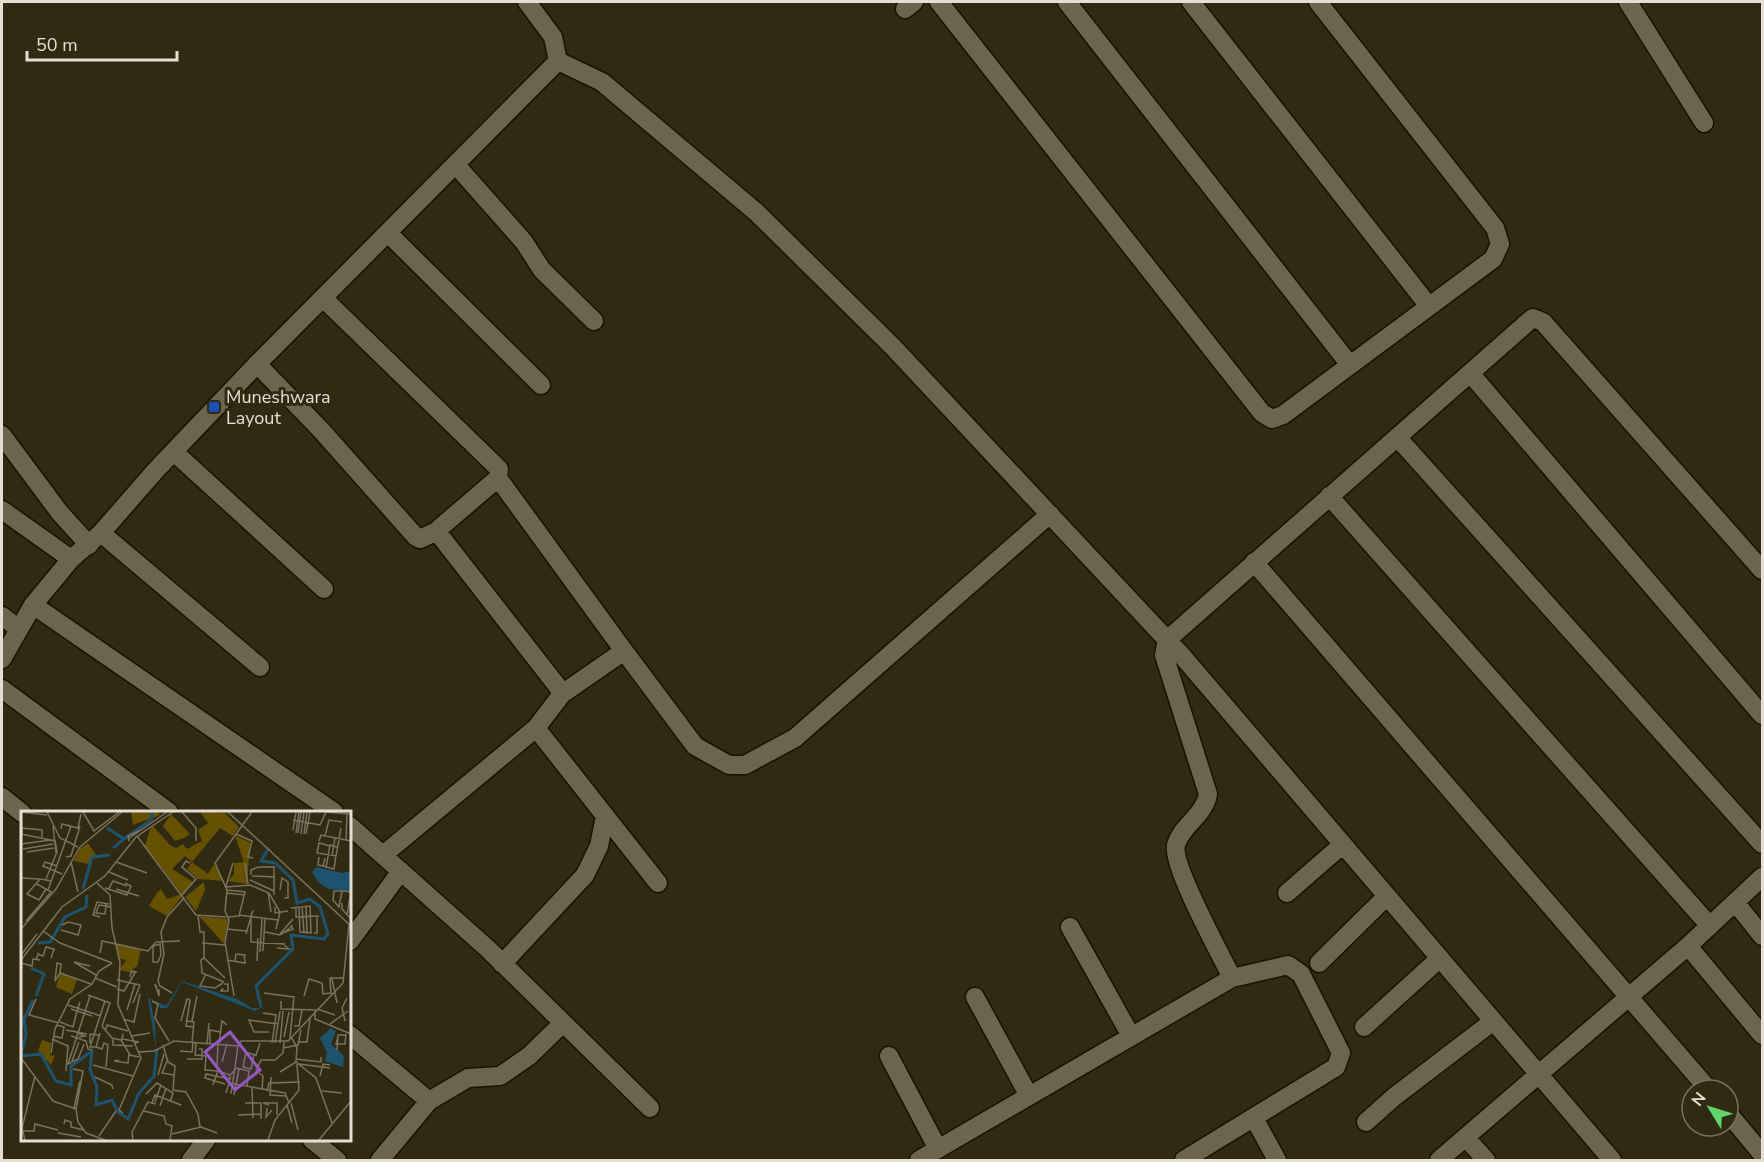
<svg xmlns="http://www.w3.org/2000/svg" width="1764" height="1162" font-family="'Nunito Sans',sans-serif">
	<rect width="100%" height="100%" fill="#312a13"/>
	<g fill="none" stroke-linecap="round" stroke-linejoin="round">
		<g stroke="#191200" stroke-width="21">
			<path id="minor" d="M 939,2 L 1262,413 L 1272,419 L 1283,415 L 1493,259 L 1500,244 L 1495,228 L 1318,2
				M 1067,2 L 1350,365
				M 1191,2 L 1428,305
				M 1628,2 L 1704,123
				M 905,9 L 914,2
				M 558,61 L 602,82 L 756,212 L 893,347 L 1184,658 L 1612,1160
				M 456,165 L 524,242 L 542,270 L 594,321
				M 388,233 L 541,385
				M 323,298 L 499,469 L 498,478 L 435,532
				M 257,364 L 321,430 L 416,537 L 420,539 L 435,532 L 438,533 L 558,687 L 562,694 L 536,728 L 658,883
				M 1470,373 L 1762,715
				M 2,435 L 60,513 L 89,545
				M 1397,437 L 1762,844
				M 174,452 L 324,589
				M 498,478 L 624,651 L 562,694
				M 1329,496 L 1710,926
				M 2,510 L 71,559
				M 101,533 L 260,667
				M 1254,562 L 1709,1090
				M 33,605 L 334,812
				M 2,616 L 19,629
				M 624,651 L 695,746 L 729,765 L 745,765 L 795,738 L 1050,514
				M 2,689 L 169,812
				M 2,797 L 22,813
				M 350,826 L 488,949 L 650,1108
				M 383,855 L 536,728
				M 1287,893 L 1342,845
				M 1735,902 L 1762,936
				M 1070,927 L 1131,1036
				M 350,941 L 401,871
				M 1688,946 L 1762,1035
				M 1319,963 L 1386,897
				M 502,964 L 585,875 L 599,846 L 605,816
				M 975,997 L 1029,1096
				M 1364,1027 L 1439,959
				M 350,1035 L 429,1101
				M 889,1056 L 938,1149
				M 1728,1113 L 1762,1154
				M 1254,1118 L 1277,1160
				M 1366,1122 L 1394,1097 L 1492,1022
				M 1466,1138 L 1486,1160
				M 312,1140 L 337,1160
				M 191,1160 L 206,1140
				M 380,1160 L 429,1101 L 468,1078 L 500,1076 L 529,1056 L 563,1023
				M 919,1160 L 1232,978 C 1221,955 1171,865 1176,845 C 1181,826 1205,815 1208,794 L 1164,655 L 1167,640 L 1529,321 L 1533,318 L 1543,322 L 1762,570
				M 1184,1160 L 1336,1067 L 1341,1053 L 1301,974 L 1288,965 L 1232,978
				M 1439,1160 L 1688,946 L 1762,877"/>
		</g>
		<g stroke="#191200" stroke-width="21">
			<path id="tertiary" d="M 2,659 L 33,605 L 71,559 L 101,533 L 156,470 L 257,364 L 558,61 L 553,37 L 527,2"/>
		</g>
		<use href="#minor" stroke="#6c644b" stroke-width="18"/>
		<use href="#tertiary" stroke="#6c644b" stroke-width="18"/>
	</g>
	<rect fill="#1a4fb4" stroke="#312a13" stroke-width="2" x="208" y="401" width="12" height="12" rx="3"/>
	<g text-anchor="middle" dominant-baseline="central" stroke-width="6" stroke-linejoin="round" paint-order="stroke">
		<g font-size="18" fill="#e4dfd1" stroke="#312a13" text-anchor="start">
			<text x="226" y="397">Muneshwara<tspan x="226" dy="21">Layout</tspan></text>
		</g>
	</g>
	<g transform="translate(21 811)">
		<rect width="330" height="330" fill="#312a13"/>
		<path d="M 110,1 L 137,1 L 139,4 L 112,14 ZM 179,1 L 204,2 L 218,16 L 212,25 L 199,17 L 171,51 L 187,63 L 193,53 L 203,70 L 177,68 L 166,58 L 171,51 L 164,45 L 151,58 L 172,71 L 146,105 L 128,95 L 135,83 L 140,78 L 146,88 L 161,83 L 124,35 L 129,18 L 132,15 L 149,34 L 155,37 L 162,33 L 166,38 L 181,30 L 177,19 L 187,12 ZM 150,3 L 169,23 L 163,27 L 154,30 L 142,15 ZM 214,25 L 229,31 L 226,73 L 207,70 L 213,63 L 213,52 L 223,51 ZM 67,32 L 75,44 L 67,53 L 53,50 L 59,38 ZM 183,71 L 184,79 L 175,100 L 164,86 ZM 178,105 L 207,108 L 203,133 L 195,124 ZM 95,133 L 120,139 L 116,155 L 108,161 L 98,159 L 105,149 L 97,147 ZM 39,162 L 56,168 L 51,183 L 35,176 ZM 21,229 L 30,232 L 29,244 L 34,245 L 30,254 L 17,240 Z" fill="#655100"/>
		<path d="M 295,56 L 321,62 L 330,60 L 330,80 L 308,78 L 298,72 L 291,61 ZM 161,170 L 216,188 L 231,197 L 239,197 L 239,192 L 241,196 L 234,200 L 161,171 L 146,197 L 140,197 L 129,188 L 134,214 L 135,238 L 127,187 L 145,195 ZM 310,217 L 315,220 L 310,233 L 323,245 L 322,256 L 304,250 L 306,241 L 299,227 Z" fill="#1d536f"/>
		<path fill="none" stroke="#1d536f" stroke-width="3" d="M 86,17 L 103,28 L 92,37M 103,28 L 130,9 L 131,1M 62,78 L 71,46 L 89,44M 17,132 L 29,131 L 44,106 L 65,96 L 66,84M 10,157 L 23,163 L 15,185M 240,196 L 235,175 L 272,138 L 270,124 L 303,128 L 307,123 L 299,96 L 289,88 L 276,92 L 272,69 L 254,52 L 240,50 L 248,37M 0,244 L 5,224 L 3,208 L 12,189M 0,245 L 20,243 L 35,270 L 50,274 L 50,255 L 71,240 L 69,258 L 76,276 L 75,294 L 91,289 L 97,301 L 107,308 L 118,282 L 133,265 L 136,238"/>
		<path fill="none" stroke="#79725f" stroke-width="1.5" d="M 0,1 L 26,4M 26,1 L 39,27 L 57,36M 62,1 L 73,20 L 98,1M 161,1 L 175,17 L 175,30M 207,1 L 330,115M 305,1 L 330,3M 272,9 L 299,14 L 305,1M 32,15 L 35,42M 40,18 L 41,13 L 57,17 L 60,3M 272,19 L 275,1M 275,22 L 278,1M 277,22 L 280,1M 0,23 L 34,30 L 36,41 L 25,68M 1,23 L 1,17 L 21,19 L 21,26M 215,23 L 231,30 L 227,46 L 232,47M 280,23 L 283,1M 283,23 L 286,1M 285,23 L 289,1M 116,25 L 175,104 L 205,106M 304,25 L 308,9 L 321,11M 107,28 L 146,1M 325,29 L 326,2M 108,30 L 107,25 L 120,19M 298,30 L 300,24 L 330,30M 0,33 L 30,29M 309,35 L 298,32 L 296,42 L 315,45 L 320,17M 2,38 L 32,33M 6,41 L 33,37M 311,45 L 314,27M 45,46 L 50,45 L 59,15M 298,46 L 297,54 L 302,55 L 304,47M 50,51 L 57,81M 95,51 L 126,62M 224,52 L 227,73M 36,55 L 24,51 L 22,55 L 41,63M 302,55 L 313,58 L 315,44M 305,57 L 309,34 L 316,36M 88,61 L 107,69M 230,64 L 230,59 L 237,56 L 253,56 L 253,84M 231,65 L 254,66M 0,67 L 19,68M 229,69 L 253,80M 76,72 L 89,84 L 91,117 L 99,151 L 97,194 L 120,247 L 98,299 L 102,302M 205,75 L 212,52M 205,76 L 229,74 L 248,82 L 259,101 L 255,118M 84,77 L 106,84 L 110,75 L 104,72M 25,78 L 18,89 L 6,83 L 19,68 L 31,70M 95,78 L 118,85M 27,79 L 50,15M 87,79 L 92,70 L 106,75M 206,79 L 225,81M 259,79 L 261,67 L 267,71 L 267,87 L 263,87M 321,80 L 318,96 L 312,89 L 313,80 L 323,80 L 330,81M 247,81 L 250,101M 206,82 L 224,84M 161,84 L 175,68 L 161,56 L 165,50 L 169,52M 321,92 L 321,98 L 330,108M 85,93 L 85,95 L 84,103 L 75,102 L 78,94 L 85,95 L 89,96M 285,95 L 286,121M 254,96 L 254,102 L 267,100M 281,96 L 283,121M 270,97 L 289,95 L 290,122 L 279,121 L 278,97M 275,97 L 275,106 L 298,105M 177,104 L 179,121 L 183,121 L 183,147M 218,104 L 257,109M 326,104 L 330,81M 79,106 L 72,104 L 76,91 L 88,93M 207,106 L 218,105 L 224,81M 230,107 L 230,131 L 264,133M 5,110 L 30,81 L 16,73M 0,118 L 35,78 L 59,36 L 101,1M 206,118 L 225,120M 40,119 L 57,124 L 60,114 L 47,111 L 41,114M 22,120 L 39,132 L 91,152M 244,121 L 259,124 L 270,116M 293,122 L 296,122 L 296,105M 225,123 L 232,99M 259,123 L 272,108M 259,123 L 272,118 L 270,114M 81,132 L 79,142 L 81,130 L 127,140 L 135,131 L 159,130M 181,132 L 204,134M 139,133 L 140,144 L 137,151 L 132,151 L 132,135 ZM 256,137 L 268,138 L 263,134M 242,140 L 244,107M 239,141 L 241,108M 0,144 L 16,123M 0,149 L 41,96 L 84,65 L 115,26 L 152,1M 15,149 L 17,143 L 22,145 L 25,136 L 33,138 L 30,147M 206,149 L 224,152 L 224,148M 214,150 L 215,143 L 224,144 L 223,148M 236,150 L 237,127M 0,152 L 11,155 L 12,148 L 19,149M 69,155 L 53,151 L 75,164M 39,162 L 34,170 L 36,152 L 40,153 L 39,162 L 70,173M 185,163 L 179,175 L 194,177 L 202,172M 109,166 L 110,161 L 116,161 L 110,160 L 110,161M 74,167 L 96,176M 311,168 L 316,192M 96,169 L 119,174M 203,171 L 181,162 L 180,149 L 183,147 L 204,167M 136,177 L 134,173 L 138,185 L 138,178M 202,177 L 200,180 L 207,180 L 207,173 L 203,173M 96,178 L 103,180 L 114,162M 151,182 L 139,175 L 137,170 L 143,143 L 140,121 L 146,106 L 163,87M 243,182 L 273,186M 310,183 L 309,167 L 323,167M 67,184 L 89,192 L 81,215M 213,185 L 204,131 L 208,109 L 204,100 L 206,79 L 194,52 L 231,1M 283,185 L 288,168 L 301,172 L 302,183 L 310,182M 15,188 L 8,204 L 38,212M 131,190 L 137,193 L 134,207 L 148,230M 260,190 L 260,198 L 295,199M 59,191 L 56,200 L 71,205M 112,192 L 119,174M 47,194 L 80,205M 296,198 L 314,204M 106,199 L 114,173M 294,200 L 294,208 L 330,223M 242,202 L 255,204 L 251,232M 102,208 L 113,211 L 119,183M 160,210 L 166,188 L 169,189 L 165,215 L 173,216M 165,210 L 173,211 L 171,232M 171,210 L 176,185M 324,210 L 321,197 L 326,187M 39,211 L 52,216 L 56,200 L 50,198M 309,213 L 327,200M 81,215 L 91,227 L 100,229 L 109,244 L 118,246M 273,215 L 278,215 L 281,199M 85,218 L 86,214 L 107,220M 45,219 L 66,223M 52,220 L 64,225 L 58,226M 248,221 L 233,221 L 228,209 L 257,213M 79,222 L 75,236 L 69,236 L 84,190M 102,223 L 101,228 L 118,231 L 114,232M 32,225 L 41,227 L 43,216 L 36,214M 50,225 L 65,230 L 67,238 L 71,239M 111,225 L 129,222M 263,226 L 268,201M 270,226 L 276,236 L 275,251 L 295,267 L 311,312M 317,226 L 315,233 L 324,233 L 325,223M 92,227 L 92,234 L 112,235M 269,227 L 273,185M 31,228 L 47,235 L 45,260M 277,231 L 286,231 L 289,207M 69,232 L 69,223 L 78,224M 198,232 L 201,210 L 206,214M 254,232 L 259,200M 259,232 L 262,200M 63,233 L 57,248 L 47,253 L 69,185M 175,233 L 174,244 L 185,245 L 184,259 L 197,260M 186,233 L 188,212M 189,233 L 189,219 L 199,221M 142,234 L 147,251 L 154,255 L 152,279 L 165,281 L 177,303 L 179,316M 75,236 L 81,238 L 83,232 L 87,234 L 85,256M 262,237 L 277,234 L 280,219M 316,239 L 317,224 L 325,224M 159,240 L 171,241 L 172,232M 118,241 L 133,240 L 153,230 L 217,235 L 220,230 L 267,230 L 322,172 L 328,114M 224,241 L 235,244 L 239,232M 225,241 L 222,256 L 230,258 L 233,243M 30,242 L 34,218 L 49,188 L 71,173 L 78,160 L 91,152M 0,247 L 32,290 L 55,298 L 57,311 L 65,322 L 84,329M 147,248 L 141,262 L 153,264M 166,248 L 181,248 L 181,238 L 178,238M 275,248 L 300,251 L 300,246M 98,249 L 93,250 L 107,252 L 108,243M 51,250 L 58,231M 201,251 L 206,233M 278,253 L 309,257M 72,254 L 112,265M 196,254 L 197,232M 215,257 L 228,260 L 226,275M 52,258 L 62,260 L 55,298M 235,260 L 240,249 L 254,249 L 262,242 L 263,231M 259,261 L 275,251M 238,262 L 242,265 L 241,279M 137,264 L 143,243M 299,265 L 302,253 L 309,254M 74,266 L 91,274 L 92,278M 250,266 L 249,284 L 265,285M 204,273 L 184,267 L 185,263 L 209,268 L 209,264M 192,274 L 197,260 L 209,264 L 215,258M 231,277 L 232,307M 246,280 L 248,272 L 279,271M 301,280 L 321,282M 205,282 L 208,272 L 264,282 L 268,292M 125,283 L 136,272 L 152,282 L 149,291M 210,283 L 217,235M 213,284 L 218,258M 134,291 L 140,274M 131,292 L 134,284 L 160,294M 224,292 L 240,292 L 240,308M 270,292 L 277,319M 248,294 L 242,292 L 256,292 L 256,304M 266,294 L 271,312M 139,295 L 145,277M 53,297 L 59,270M 246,297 L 245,306 L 251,299M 123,300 L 143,305 L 145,313 L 151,315 L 149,329M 217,304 L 240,303M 43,313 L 44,309 L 50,311 L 50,316 L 63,319M 1,320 L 13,320 L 14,313 L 37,319M 37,322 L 60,326M 151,323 L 180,316 L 196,322M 78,325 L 95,300M 4,329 L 1,317 L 14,265M 112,329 L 111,321 L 127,291 L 135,293M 247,329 L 254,309 L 278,279 L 276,253M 298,329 L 330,290"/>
		<path fill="#9559c4" fill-opacity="0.15" stroke="#9559c4" stroke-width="3" d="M 209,221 L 239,259 L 214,279 L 184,241 Z"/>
		<rect width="330" height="330" fill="none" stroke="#e4dfd1" stroke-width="3"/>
	</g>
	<rect width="1764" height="1162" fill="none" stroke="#e4dfd1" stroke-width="6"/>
	<g transform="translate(1710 1108) rotate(308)"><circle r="28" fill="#312a13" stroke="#79725f" stroke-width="1.5"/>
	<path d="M0-4.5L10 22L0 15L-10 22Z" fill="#61d46a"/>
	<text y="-9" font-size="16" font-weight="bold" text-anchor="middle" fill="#e4dfd1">N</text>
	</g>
	<path d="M27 51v9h150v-9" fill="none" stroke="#e4dfd1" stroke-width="3"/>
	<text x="36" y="51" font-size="18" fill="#e4dfd1" stroke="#312a13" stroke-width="4.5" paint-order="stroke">50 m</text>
</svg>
